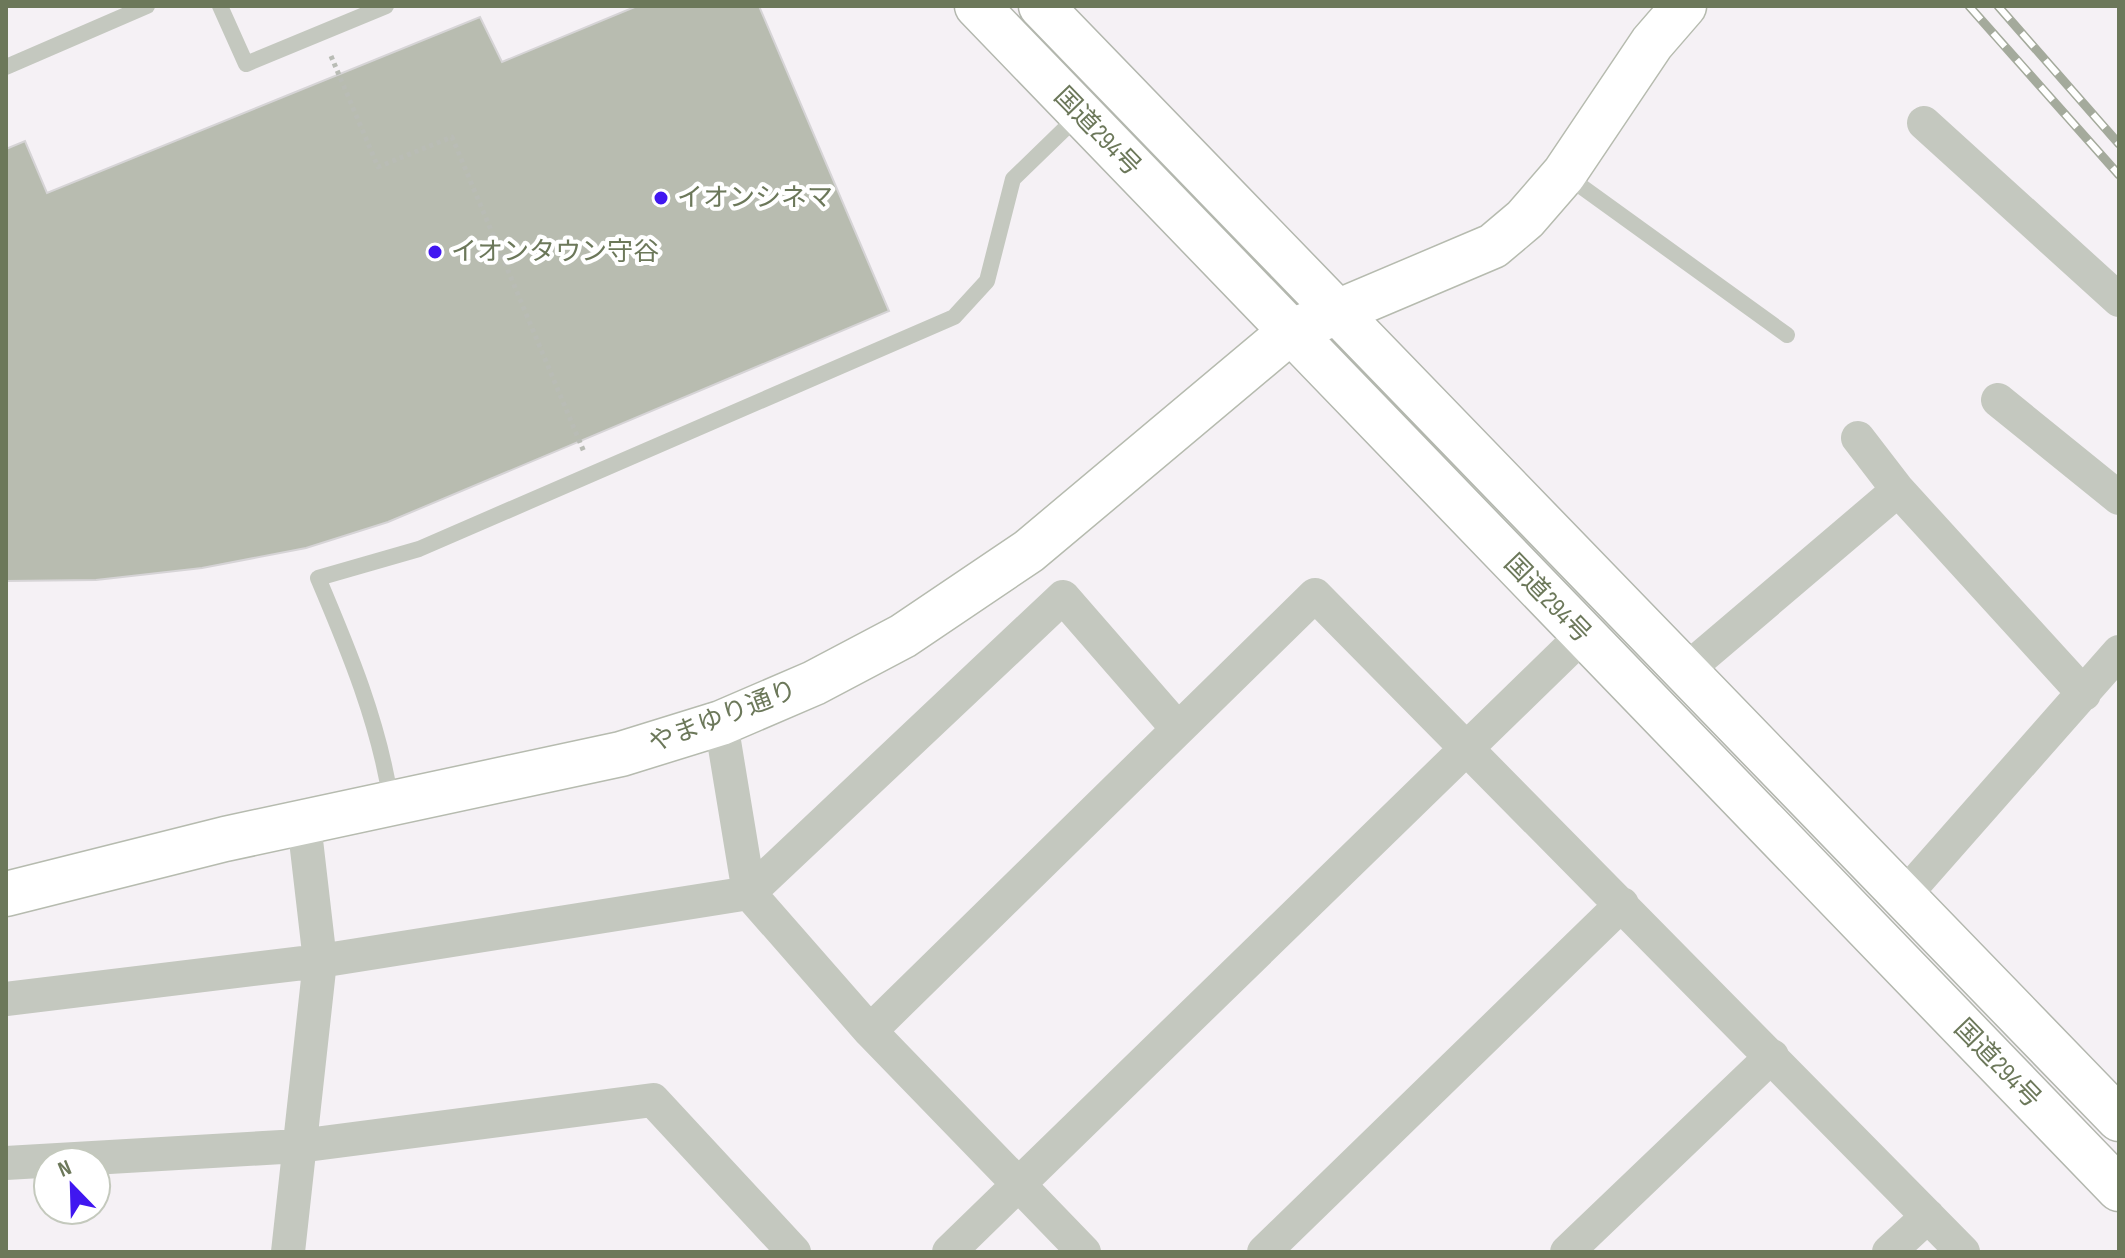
<svg xmlns="http://www.w3.org/2000/svg" width="2125" height="1258" font-family="'Sofia Sans Condensed','Noto Sans JP',sans-serif">
	<rect width="100%" height="100%" fill="#f5f1f5"/>
	<path fill="#b8bcb0" stroke="#d6d4d6" stroke-width="2" d="M 637,6 L 759,6 L 889,311 L 388,522 L 306,548 L 202,568 L 96,580 L 6,581 L 6,149 L 25,141 L 47,193 L 480,17 L 502,62 Z"/>
	<g fill="none" stroke-linecap="round" stroke-linejoin="round">
		<g stroke="#b6bbaf" stroke-width="47">
			<path id="secondary" d="M 6,894 L 225,839 L 621,754 L 721,723 L 814,683 L 903,636 L 1029,551 L 1290,332 L 1493,246 L 1525,219 L 1564,174 L 1652,43 L 1684,6"/>
		</g>
		<g stroke="#b3b7ae" stroke-width="47">
			<path id="highway" d="M 977,6 L 2119,1189
				M 1041,6 L 2119,1119"/>
		</g>
		<path stroke="#b9bcb5" stroke-width="5" stroke-dasharray="4 4" stroke-linecap="butt" d="M 331,56 L 378,167 L 452,137 L 584,452"/>
		<path stroke="#c4c8bf" stroke-width="16" d="M 220,6 L 246,64 L 386,6
			M 6,67 L 147,6
			M 1564,174 L 1787,335
			M 391,802 C 379,723 349,651 318,578 L 419,549 L 954,317 L 987,281 L 1013,179 L 1080,114"/>
		<path stroke="#c4c8bf" stroke-width="34" d="M 1924,123 L 2119,300
			M 1998,400 L 2119,498
			M 1858,438 L 1898,490
			M 1684,672 L 1898,490 L 2084,694
			M 721,723 L 749,893 L 870,1031 L 1084,1252
			M 1903,897 L 2119,652
			M 6,999 L 320,961 L 749,893 L 1063,597 L 1178,729
			M 870,1031 L 1315,595 L 1963,1252
			M 6,1163 L 299,1146 L 653,1100 L 794,1252
			M 288,1252 L 320,961 L 304,823
			M 949,1252 L 1582,636
			M 1264,1252 L 1622,904
			M 1567,1252 L 1772,1056
			M 1889,1252 L 1928,1216"/>
		<use href="#secondary" stroke="#fff" stroke-width="44"/>
		<use href="#highway" stroke="#fff" stroke-width="44"/>
		<g stroke="#a4aa9c" stroke-width="9">
			<path id="rail" d="M 1969,6 L 2119,175
				M 1998,6 L 2119,144"/>
		</g>
		<use href="#rail" stroke="#fff" stroke-width="6" stroke-dasharray="18" stroke-linecap="butt"/>
	</g>
	<g fill="#4017f0" stroke="#fff" stroke-width="3">
		<circle cx="661" cy="198" r="8"/>
		<circle cx="435" cy="252" r="8"/>
	</g>
	<g text-anchor="middle" dominant-baseline="central" stroke-width="8" stroke-linejoin="round" paint-order="stroke">
		<g font-size="26" fill="#6c785a" stroke="#fff">
			<text transform="translate(1097 132) rotate(46)">国道294号</text>
			<text transform="translate(1547 599) rotate(46)">国道294号</text>
			<text transform="translate(723 717) rotate(-21)">やまゆり通り</text>
			<text transform="translate(1997 1064) rotate(46)">国道294号</text>
		</g>
		<g font-size="26" fill="#6c785a" stroke="#fff" text-anchor="start">
			<text x="677" y="198">イオンシネマ</text>
			<text x="451" y="252">イオンタウン守谷</text>
		</g>
	</g>
	<rect width="2125" height="1258" fill="none" stroke="#6c785a" stroke-width="16"/>
	<g transform="translate(72 1186) rotate(337)"><circle r="38" fill="#ffffff" stroke="#c4c9bd" stroke-width="2"/>
	<path d="M0-6L14 30L0 20L-14 30Z" fill="#4017f0"/>
	<text y="-12" font-size="22" font-weight="bold" text-anchor="middle" fill="#6c785a">N</text>
	</g>
</svg>
